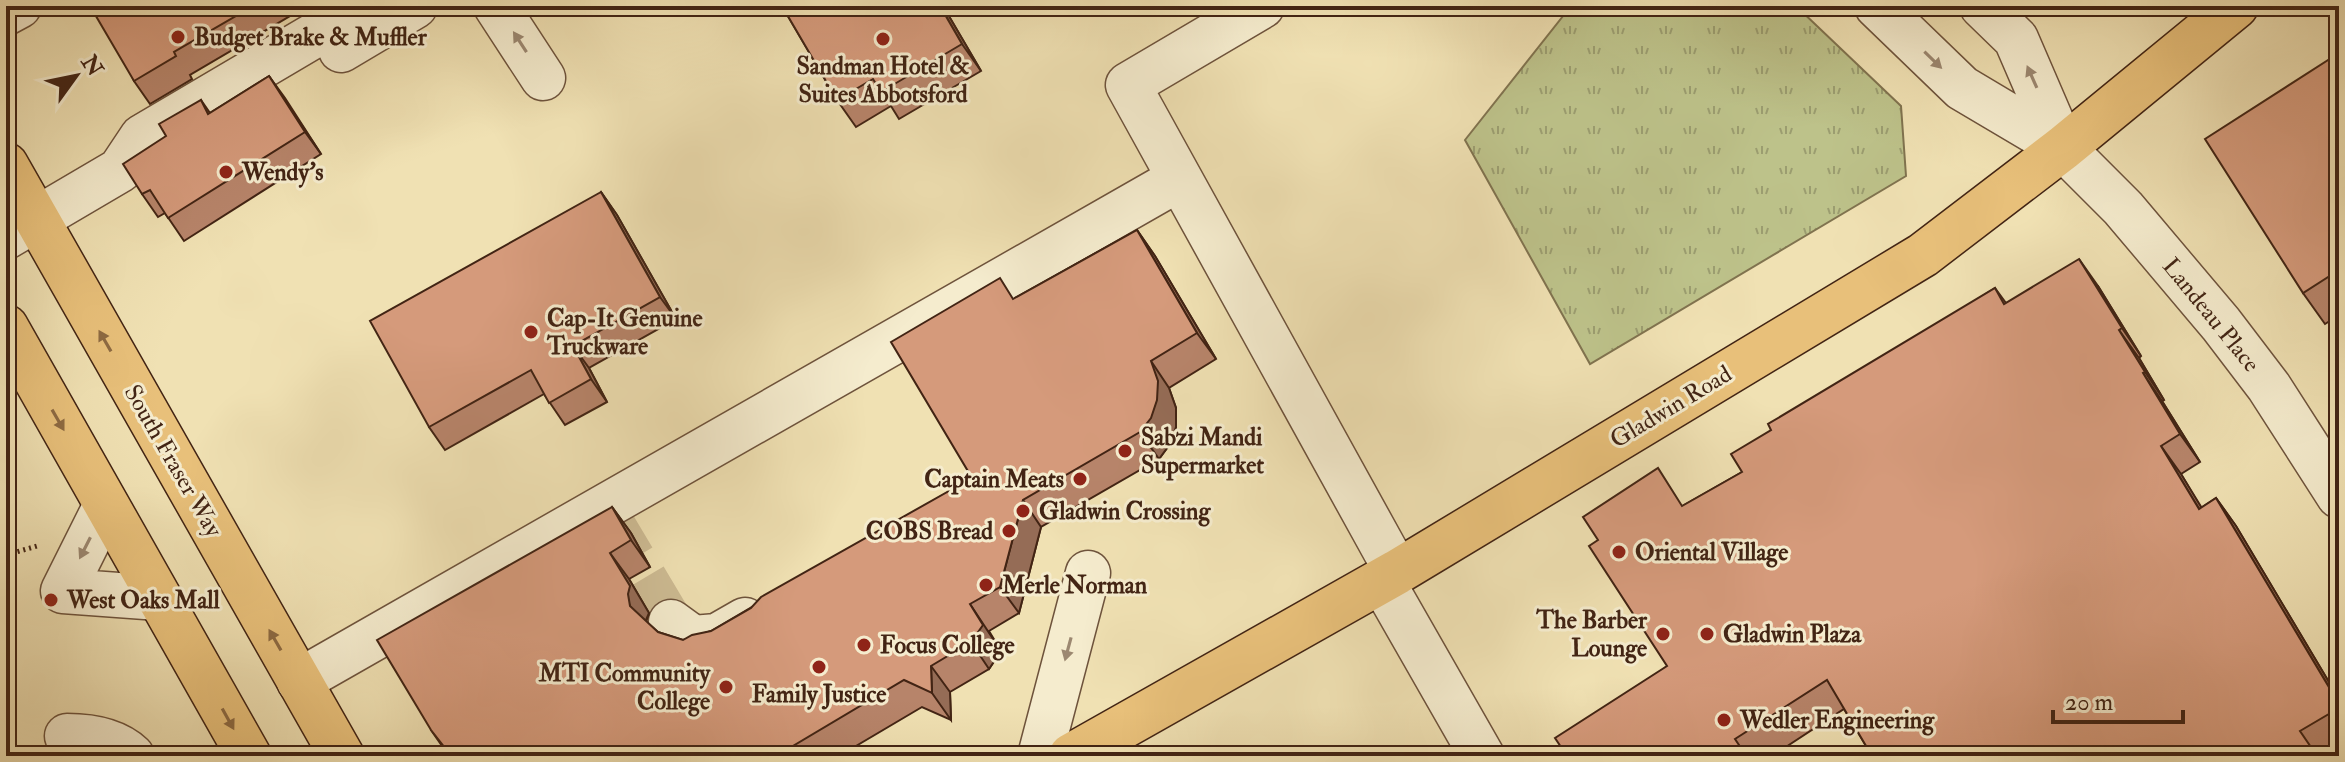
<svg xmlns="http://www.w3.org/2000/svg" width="2345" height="762" font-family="'IM FELL Double Pica',serif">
	<defs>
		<pattern id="grass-tufts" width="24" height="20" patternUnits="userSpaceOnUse" patternTransform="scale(2)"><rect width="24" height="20" fill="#bdc28a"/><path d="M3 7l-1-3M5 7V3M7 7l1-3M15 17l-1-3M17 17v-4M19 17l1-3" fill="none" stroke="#9b9d70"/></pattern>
	</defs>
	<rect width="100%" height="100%" fill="#f0e1b3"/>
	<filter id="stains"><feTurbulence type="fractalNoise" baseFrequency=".0025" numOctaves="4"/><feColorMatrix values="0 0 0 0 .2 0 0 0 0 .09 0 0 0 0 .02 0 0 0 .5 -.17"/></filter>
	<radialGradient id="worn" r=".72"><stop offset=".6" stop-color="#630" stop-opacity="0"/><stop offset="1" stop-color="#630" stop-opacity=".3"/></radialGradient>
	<path fill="url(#grass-tufts)" stroke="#80734f" stroke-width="2" d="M 1571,6 L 1796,6 L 1901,106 L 1906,176 L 1590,364 L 1465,140 Z"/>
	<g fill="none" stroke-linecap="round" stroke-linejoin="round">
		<path stroke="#cdbb93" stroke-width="44" stroke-dasharray="44 22" stroke-linecap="butt" d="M 611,521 L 671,622"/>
		<g stroke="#6e533c" stroke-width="47">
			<path id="minor" d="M 496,6 L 543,78
				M 1262,6 L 1128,85 L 1397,572
				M 1877,6 L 1962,88 L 2063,148 L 2123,208 L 2221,324 L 2269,387 L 2339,496
				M 1982,6 L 2016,39 L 2063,148
				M 6,13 L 19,6
				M 341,50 L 415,6
				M 6,237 L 120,170 L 142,137 L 364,6
				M 106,505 L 63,591 L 159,598
				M 1382,581 L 1482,756
				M 671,622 L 693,638 L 717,636 L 745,620
				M 299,681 L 1179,179
				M 67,736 C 89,736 115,740 132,756
				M 1040,756 L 1088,573"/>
		</g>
		<g stroke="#422414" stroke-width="47">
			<path id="major" d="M 6,165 L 342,756
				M 6,327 L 249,756
				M 1071,756 L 1397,572 L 1923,255 L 2063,148 L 2236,6"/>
		</g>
		<path stroke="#422414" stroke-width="5" stroke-dasharray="2 4" stroke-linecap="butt" d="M 6,555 L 37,546"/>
		<use href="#minor" stroke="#f5ecce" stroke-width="44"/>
		<use href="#major" stroke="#e8c07a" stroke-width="44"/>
	</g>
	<path fill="#b7846a" stroke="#422414" stroke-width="2" d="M 101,6 L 307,6 L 190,75 L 192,79 L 150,104 L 134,81 Z
		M 782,6 L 943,6 L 981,71 L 899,119 L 891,106 L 856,127 L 837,100 Z
		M 2339,53 L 2339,315 L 2325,324 L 2303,293 Z
		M 269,76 L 321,154 L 184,241 L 165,213 L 158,217 L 142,194 L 166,136 L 201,100 L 210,113 Z
		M 601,192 L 617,215 L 676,319 L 589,368 L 607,402 L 565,425 L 544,394 L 445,450 L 429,427 Z
		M 1137,230 L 1155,256 L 1216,359 L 1169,388 L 1176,408 L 1176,427 L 1170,444 L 1159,459 L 1041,527 L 1019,613 L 989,631 L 1001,651 L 989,669 L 950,692 L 951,720 L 922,707 L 839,756 L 449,756 L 431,730 L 612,507 L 631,533 L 650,567 L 629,579 L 649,613 L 646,622 L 658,632 L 683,640 L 711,631 L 972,478 L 1015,298 Z
		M 2098,286 L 2141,356 L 2139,358 L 2164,400 L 2162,401 L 2200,462 L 2181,474 L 2201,508 L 2216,498 L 2236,526 L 2339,699 L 2339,747 L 2324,756 L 1872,756 L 1844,709 L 1772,756 L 1567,756 L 1667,666 L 1684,505 L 1742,472 L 1771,430 L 1995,288 L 2006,303 Z"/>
	<path fill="#956c56" stroke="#422414" stroke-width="2" d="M 940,6 L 943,6 L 981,71 L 962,44 Z
		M 269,76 L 285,98 L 321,154 L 305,132 Z
		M 601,192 L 617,215 L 676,319 L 660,297 Z
		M 1137,230 L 1155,256 L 1216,359 L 1197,333 Z
		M 2079,259 L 2098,286 L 2141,356 L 2122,328 Z
		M 2119,330 L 2139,358 L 2164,400 L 2145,372 Z
		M 573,346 L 589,368 L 607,402 L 591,379 Z
		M 1151,361 L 1169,388 L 1176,408 L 1176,427 L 1170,444 L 1159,459 L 1140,432 Z
		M 2143,373 L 2162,401 L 2200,462 L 2180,434 Z
		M 2161,446 L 2181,474 L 2219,536 L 2199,509 Z
		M 2216,498 L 2236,526 L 2339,699 L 2339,704 Z
		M 1023,500 L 1041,527 L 1019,613 L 1000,587 Z
		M 612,507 L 631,533 L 650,567 L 631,540 Z
		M 610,553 L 629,579 L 649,613 L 646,620 L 649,633 L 630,606 Z
		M 970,604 L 1001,651 L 989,669 L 971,642 Z
		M 931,666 L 950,692 L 951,720 L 932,693 Z"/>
	<path fill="#d59a7b" stroke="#422414" stroke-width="2" d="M 101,6 L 253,6 L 174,52 L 176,56 L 134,81 L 93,11 Z
		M 782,6 L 940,6 L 962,44 L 881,92 L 873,79 L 837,100 Z
		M 2339,53 L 2339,270 L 2303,293 L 2205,139 Z
		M 269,76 L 305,132 L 168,218 L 150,190 L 142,194 L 123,164 L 166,136 L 159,124 L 201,100 L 208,114 Z
		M 601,192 L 660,297 L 573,346 L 591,379 L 549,403 L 531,370 L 429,427 L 370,321 Z
		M 1137,230 L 1197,333 L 1151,361 L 1158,381 L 1157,400 L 1151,418 L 1140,432 L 1023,500 L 1000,587 L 970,604 L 983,625 L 971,642 L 931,666 L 932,693 L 904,680 L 776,756 L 455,756 L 449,753 L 431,730 L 377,640 L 612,507 L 631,540 L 610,553 L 630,586 L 628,594 L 630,606 L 658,632 L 683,640 L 692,635 L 711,631 L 751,608 L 761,597 L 972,478 L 891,342 L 1000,278 L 1013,299 Z
		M 2079,259 L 2122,328 L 2119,330 L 2145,372 L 2143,373 L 2180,434 L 2161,446 L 2199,509 L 2216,498 L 2339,704 L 2339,708 L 2300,731 L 2317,756 L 1872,756 L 1827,680 L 1735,739 L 1743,751 L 1736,756 L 1567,756 L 1555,738 L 1667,666 L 1589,546 L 1598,540 L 1583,517 L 1658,468 L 1682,506 L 1742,472 L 1731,454 L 1771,430 L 1768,424 L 1995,288 L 2004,304 Z"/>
	<defs><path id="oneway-solid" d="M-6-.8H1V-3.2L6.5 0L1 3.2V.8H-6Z" transform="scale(2)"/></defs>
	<g fill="#9c8871">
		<use href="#oneway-solid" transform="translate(520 42) rotate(-123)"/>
		<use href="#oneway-solid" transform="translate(1933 60) rotate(44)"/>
		<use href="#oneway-solid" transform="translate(2032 77) rotate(-114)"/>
		<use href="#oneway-solid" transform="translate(85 548) rotate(117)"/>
		<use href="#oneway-solid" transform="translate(1068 649) rotate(105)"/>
	</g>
	<g fill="#8d6a42">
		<use href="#oneway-solid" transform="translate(105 341) rotate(-120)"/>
		<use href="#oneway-solid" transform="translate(58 420) rotate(60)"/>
		<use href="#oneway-solid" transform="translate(275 640) rotate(-120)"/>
		<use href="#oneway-solid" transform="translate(228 719) rotate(61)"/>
	</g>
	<g fill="#8f2418" stroke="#f5ecce" stroke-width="3">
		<circle cx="178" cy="37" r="8"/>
		<circle cx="883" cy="39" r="8"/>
		<circle cx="226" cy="172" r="8"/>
		<circle cx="531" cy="332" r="8"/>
		<circle cx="1125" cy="451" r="8"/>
		<circle cx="1080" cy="479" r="8"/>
		<circle cx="1023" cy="511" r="8"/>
		<circle cx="1009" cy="531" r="8"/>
		<circle cx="1619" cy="552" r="8"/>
		<circle cx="986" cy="585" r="8"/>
		<circle cx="51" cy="600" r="8"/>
		<circle cx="1663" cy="634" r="8"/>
		<circle cx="1707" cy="634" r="8"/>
		<circle cx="864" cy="645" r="8"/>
		<circle cx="819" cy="667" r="8"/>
		<circle cx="726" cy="687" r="8"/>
		<circle cx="1724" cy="720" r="8"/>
	</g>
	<g text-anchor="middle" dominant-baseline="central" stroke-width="6" stroke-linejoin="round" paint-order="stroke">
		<g font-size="24" font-weight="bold" fill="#422414" stroke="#f5ecce" text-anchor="start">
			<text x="194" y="37">Budget Brake &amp; Muffler</text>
			<text x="883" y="66" text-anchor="middle">Sandman Hotel &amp;<tspan x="883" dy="28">Suites Abbotsford</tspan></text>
			<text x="242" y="172">Wendy's</text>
			<text x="547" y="318">Cap-It Genuine<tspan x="547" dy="28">Truckware</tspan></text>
			<text x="1141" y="437">Sabzi Mandi<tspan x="1141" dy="28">Supermarket</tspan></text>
			<text x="1064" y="479" text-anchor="end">Captain Meats</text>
			<text x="1039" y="511">Gladwin Crossing</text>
			<text x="993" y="531" text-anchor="end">COBS Bread</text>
			<text x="1635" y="552">Oriental Village</text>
			<text x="1002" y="585">Merle Norman</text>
			<text x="67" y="600">West Oaks Mall</text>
			<text x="1647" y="620" text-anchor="end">The Barber<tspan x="1647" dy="28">Lounge</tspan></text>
			<text x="1723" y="634">Gladwin Plaza</text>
			<text x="880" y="645">Focus College</text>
			<text x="710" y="673" text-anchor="end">MTI Community<tspan x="710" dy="28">College</tspan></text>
			<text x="819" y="694" text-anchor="middle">Family Justice</text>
			<text x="1740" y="720">Wedler Engineering</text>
		</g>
		<g font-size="24" fill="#422414" stroke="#f5ecce">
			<text transform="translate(2211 315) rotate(51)">Landeau Place</text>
			<text transform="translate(1671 407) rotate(-31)">Gladwin Road</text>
			<text transform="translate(173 461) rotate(60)">South Fraser Way</text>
		</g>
	</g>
	<rect width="2345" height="762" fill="none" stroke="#f0e1b3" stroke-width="32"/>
	<rect x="8" y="8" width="2329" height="746" fill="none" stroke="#422414" stroke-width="4"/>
	<rect x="16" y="16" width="2313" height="730" fill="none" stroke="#422414" stroke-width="2"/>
	<g transform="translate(76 76) rotate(57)" stroke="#f5ecce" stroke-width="6" paint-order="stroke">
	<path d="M0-6L14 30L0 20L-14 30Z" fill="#422414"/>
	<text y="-12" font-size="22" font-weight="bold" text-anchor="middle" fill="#422414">N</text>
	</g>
	<path d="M2053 710v12h130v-12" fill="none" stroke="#422414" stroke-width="4"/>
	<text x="2065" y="710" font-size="24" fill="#422414" stroke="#f5ecce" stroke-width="6" paint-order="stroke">20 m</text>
	<rect width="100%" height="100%" filter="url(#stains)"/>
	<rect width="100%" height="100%" fill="url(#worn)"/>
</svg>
